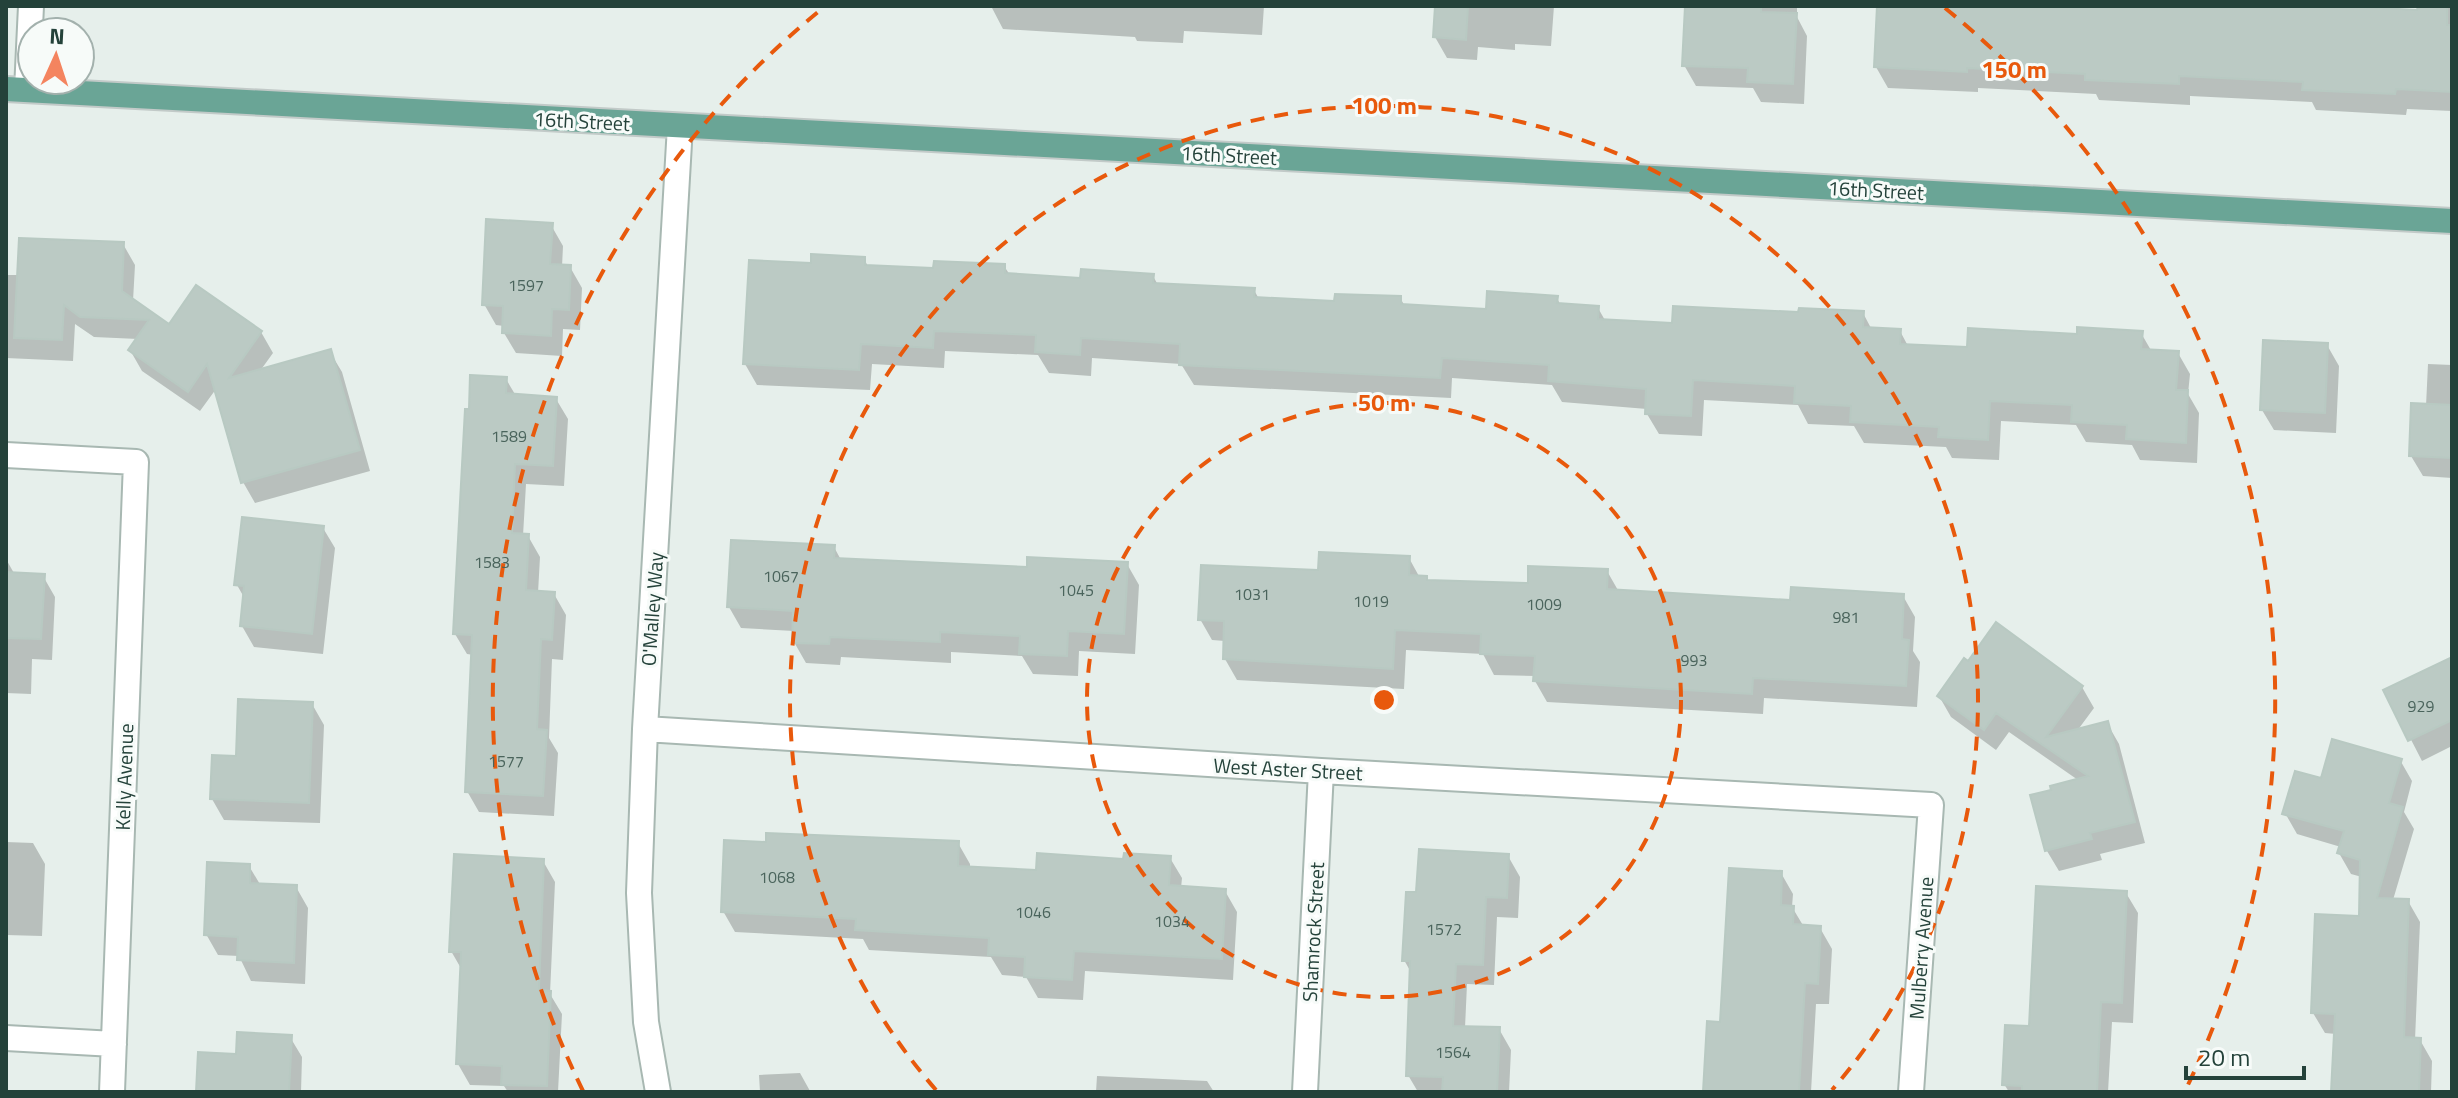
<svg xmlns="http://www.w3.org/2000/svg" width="2458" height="1098" font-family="'Titillium Web',sans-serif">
	<rect width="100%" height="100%" fill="#e6efeb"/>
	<path fill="#0003" d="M 991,6 L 1264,6 L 1262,35 L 1184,31 L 1183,43 L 1137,41 L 1135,37 L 1003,29 Z
		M 1437,6 L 1554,6 L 1551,46 L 1515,44 L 1515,50 L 1478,47 L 1477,60 L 1447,58 L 1435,37 Z
		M 1687,6 L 1797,6 L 1797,17 L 1807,36 L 1804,104 L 1761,102 L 1753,88 L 1696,86 L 1684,65 Z
		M 1879,6 L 2366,6 L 2366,9 L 2419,12 L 2420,6 L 2452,6 L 2452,111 L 2407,109 L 2406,115 L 2316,110 L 2312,102 L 2190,96 L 2190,105 L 2099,100 L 2096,94 L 1978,88 L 1978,92 L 1888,88 L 1876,67 Z
		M 551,225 L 563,246 L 562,267 L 570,267 L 582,288 L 580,330 L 563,329 L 562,356 L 516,353 L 504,333 L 504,326 L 496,325 L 484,304 Z
		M 123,244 L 135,265 L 133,301 L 170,326 L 261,332 L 273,353 L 260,371 L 330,352 L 342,372 L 370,471 L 255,503 L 243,482 L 216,389 L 200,411 L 142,371 L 130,350 L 138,339 L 94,337 L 75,324 L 73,361 L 6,358 L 6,275 L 19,275 Z
		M 864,259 L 869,268 L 935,270 L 1004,266 L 1010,275 L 1082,280 L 1153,276 L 1158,285 L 1254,290 L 1259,299 L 1336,303 L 1400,298 L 1405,306 L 1487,311 L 1557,298 L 1561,306 L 1598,308 L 1606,322 L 1674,325 L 1800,314 L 1863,313 L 1872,330 L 1900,331 L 1908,346 L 1969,349 L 2078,336 L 2141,333 L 2152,352 L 2178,353 L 2190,374 L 2188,394 L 2199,413 L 2197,463 L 2140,460 L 2132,445 L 2086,442 L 2076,425 L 2001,421 L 1999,460 L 1952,458 L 1946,447 L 1864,443 L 1854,426 L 1808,424 L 1798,405 L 1704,400 L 1702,436 L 1659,434 L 1647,414 L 1647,409 L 1562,402 L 1552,385 L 1452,378 L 1451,398 L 1194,385 L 1181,364 L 1092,358 L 1091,376 L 1049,373 L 1038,355 L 945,351 L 944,368 L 872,364 L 870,390 L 757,385 L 745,364 L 812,265 Z
		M 2327,345 L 2339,366 L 2336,433 L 2274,430 L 2262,410 Z
		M 2428,364 L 2452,365 L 2452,478 L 2423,476 L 2411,456 L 2426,406 Z
		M 506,379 L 516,396 L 556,399 L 568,419 L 564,486 L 526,484 L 523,536 L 528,536 L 540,557 L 538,593 L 554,594 L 566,615 L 563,660 L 552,659 L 549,738 L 558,753 L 554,816 L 479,812 L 467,791 L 474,655 L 467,654 L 455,634 Z
		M 323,528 L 335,548 L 323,654 L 254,647 L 242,626 L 245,599 L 237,585 Z
		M 834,547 L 841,560 L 1029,569 L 1127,564 L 1139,585 L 1135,654 L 1079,651 L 1078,676 L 1033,674 L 1022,656 L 951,652 L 951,663 L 841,657 L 840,665 L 806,663 L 794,642 L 794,631 L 741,628 L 729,607 Z
		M 1409,558 L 1420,578 L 1428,582 L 1530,586 L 1607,571 L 1619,592 L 1792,602 L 1903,596 L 1915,617 L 1913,651 L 1920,662 L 1917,707 L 1764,698 L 1763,714 L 1547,702 L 1535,681 L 1536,676 L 1494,675 L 1483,654 L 1406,650 L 1404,689 L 1237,680 L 1225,659 L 1225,641 L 1212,640 L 1200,619 L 1320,572 Z
		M 6,559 L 15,575 L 43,576 L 55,597 L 52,660 L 32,659 L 31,694 L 6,693 Z
		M 2452,659 L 2452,746 L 2422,761 L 2386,691 Z
		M 2082,687 L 2094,708 L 2077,731 L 2107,723 L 2119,744 L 2145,843 L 2100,854 L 2102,860 L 2059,871 L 2047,851 L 2033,796 L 2053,791 L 2078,780 L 2009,732 L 1996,750 L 1951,717 L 1939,696 Z
		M 312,704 L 324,725 L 320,823 L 224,820 L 212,799 L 238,758 Z
		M 2400,760 L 2412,781 L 2404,812 L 2414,829 L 2393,900 L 2408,901 L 2420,922 L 2415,1040 L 2420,1040 L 2432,1061 L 2431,1092 L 2333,1092 L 2336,1034 L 2325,1033 L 2313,1013 L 2361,918 L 2362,877 L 2351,874 L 2339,853 L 2341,847 L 2297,834 L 2285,813 L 2322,781 Z
		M 6,842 L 33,843 L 45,864 L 42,936 L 6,935 Z
		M 958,843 L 970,864 L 970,868 L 1038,872 L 1170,858 L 1182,878 L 1181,888 L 1225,891 L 1237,912 L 1233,980 L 1085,971 L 1083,1000 L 1038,998 L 1026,977 L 1002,975 L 991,957 L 869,950 L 863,939 L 735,932 L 723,911 Z
		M 1508,856 L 1520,877 L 1518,918 L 1497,917 L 1494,985 L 1467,984 L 1465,1028 L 1499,1029 L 1511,1050 L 1509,1092 L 1418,1092 L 1408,1075 L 1412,974 L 1404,960 L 1418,894 Z
		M 543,861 L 555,882 L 550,994 L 562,1014 L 558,1092 L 508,1092 L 504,1086 L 470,1085 L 458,1064 L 462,970 L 451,951 Z
		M 249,866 L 261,886 L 296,887 L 308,908 L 305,984 L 251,981 L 239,956 L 218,955 L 206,934 Z
		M 1781,873 L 1793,894 L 1792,907 L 1804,927 L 1820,928 L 1832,949 L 1829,1004 L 1816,1004 L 1811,1092 L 1705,1092 L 1722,1024 Z
		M 2126,893 L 2138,913 L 2133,1023 L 2112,1022 L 2108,1092 L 2009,1092 L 2004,1084 L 2031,1028 Z
		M 290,1037 L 302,1057 L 301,1092 L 199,1092 L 238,1056 Z
		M 800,1073 L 810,1091 L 848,1090 L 849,1092 L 760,1092 L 759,1075 Z
		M 1097,1076 L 1207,1081 L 1214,1092 L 1096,1092 Z"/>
	<path fill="#bbcac4" stroke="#b8c9c2" stroke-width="2" d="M 1435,6 L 1468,6 L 1466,40 L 1433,37 Z
		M 1685,6 L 1761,6 L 1761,12 L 1797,13 L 1793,84 L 1747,82 L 1748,68 L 1682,66 Z
		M 1877,6 L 2344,6 L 2417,10 L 2418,6 L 2447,6 L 2447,25 L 2452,25 L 2452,92 L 2396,89 L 2395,94 L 2302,90 L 2303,82 L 2179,76 L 2179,84 L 2085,80 L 2085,74 L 1967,68 L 1967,72 L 1874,67 Z
		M 486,219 L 553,223 L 550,264 L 571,265 L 569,310 L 552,309 L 551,336 L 502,333 L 503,306 L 482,305 Z
		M 19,238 L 124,242 L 122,291 L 169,324 L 196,285 L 262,331 L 229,378 L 331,349 L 360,450 L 241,483 L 207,364 L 188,392 L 128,350 L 149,320 L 80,317 L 64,305 L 62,340 L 14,338 Z
		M 811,254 L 865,257 L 865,265 L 933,268 L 934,261 L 1005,264 L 1005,273 L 1080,278 L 1081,269 L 1154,274 L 1153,283 L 1255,288 L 1254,297 L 1334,301 L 1335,294 L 1401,296 L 1401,304 L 1486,309 L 1487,291 L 1558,296 L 1557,303 L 1599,306 L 1598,319 L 1672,323 L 1673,306 L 1798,312 L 1799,308 L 1864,311 L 1863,327 L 1901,329 L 1900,344 L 1967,347 L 1968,328 L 2077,334 L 2077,327 L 2143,331 L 2141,349 L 2179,351 L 2176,390 L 2188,390 L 2186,443 L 2126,439 L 2127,425 L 2071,422 L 2072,405 L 1990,401 L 1988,440 L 1938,437 L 1939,427 L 1850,422 L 1851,406 L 1794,403 L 1795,386 L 1693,380 L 1691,416 L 1645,414 L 1646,389 L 1548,381 L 1549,365 L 1442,358 L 1440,378 L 1179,365 L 1180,344 L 1081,338 L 1080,355 L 1035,352 L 1036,335 L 934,331 L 933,348 L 861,344 L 859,370 L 743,364 L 749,260 L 811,263 Z
		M 2263,340 L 2328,343 L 2325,413 L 2260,410 Z
		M 470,375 L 507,377 L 506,393 L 557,397 L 553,466 L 515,464 L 512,533 L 529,534 L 526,590 L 555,592 L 552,640 L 541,639 L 537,729 L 547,730 L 543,796 L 465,792 L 472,635 L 453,634 L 465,409 L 469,409 Z
		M 2411,403 L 2452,405 L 2452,458 L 2409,456 Z
		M 242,517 L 324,526 L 312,634 L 240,626 L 244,586 L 234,585 Z
		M 731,540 L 835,545 L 834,558 L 1027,567 L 1027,557 L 1128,562 L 1124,634 L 1068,631 L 1067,656 L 1019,654 L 1020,636 L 940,632 L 940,642 L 830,637 L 829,644 L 792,643 L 793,611 L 727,607 Z
		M 1319,552 L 1410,556 L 1409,575 L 1427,576 L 1427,580 L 1528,583 L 1528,566 L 1608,569 L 1607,589 L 1790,600 L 1791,587 L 1904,594 L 1902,639 L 1909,640 L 1906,686 L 1753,678 L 1752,694 L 1533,681 L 1535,656 L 1480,654 L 1481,634 L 1395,630 L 1393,669 L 1223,659 L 1224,621 L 1198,620 L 1201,565 L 1318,570 Z
		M 6,572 L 45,574 L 41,639 L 6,638 Z
		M 1996,622 L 2083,686 L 2046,737 L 2108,721 L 2135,822 L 2090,833 L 2092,839 L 2045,851 L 2030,795 L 2051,790 L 2050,786 L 2088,776 L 1996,713 L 1984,730 L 1937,696 L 1964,658 L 1968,661 Z
		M 2452,657 L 2452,720 L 2408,741 L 2383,690 Z
		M 238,699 L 313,702 L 309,803 L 210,799 L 212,755 L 236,756 Z
		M 2332,739 L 2402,759 L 2389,803 L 2403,807 L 2377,898 L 2409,899 L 2404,1037 L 2421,1038 L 2419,1092 L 2331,1092 L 2335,1014 L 2311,1013 L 2315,914 L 2359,916 L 2360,860 L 2337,853 L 2344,831 L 2282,814 L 2295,771 L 2321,778 Z
		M 766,833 L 959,841 L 958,866 L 1036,870 L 1037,853 L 1123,859 L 1124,853 L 1171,856 L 1169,885 L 1226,889 L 1222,959 L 1074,951 L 1072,980 L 1024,977 L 1025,957 L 988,955 L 989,938 L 855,930 L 856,919 L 721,912 L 724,840 L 766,842 Z
		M 1419,849 L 1509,854 L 1507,898 L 1486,897 L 1483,965 L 1456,964 L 1453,1026 L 1500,1027 L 1497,1092 L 1442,1092 L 1443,1077 L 1406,1076 L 1410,961 L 1402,961 L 1406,892 L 1416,892 Z
		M 454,854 L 544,859 L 539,990 L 551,991 L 547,1086 L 501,1085 L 502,1066 L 456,1064 L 461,952 L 449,952 Z
		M 207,862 L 250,864 L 250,883 L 297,885 L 294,963 L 237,960 L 238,937 L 204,935 Z
		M 1729,868 L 1782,871 L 1781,905 L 1794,906 L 1793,924 L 1821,926 L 1818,984 L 1805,983 L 1799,1092 L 1703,1092 L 1707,1021 L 1720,1022 Z
		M 2036,886 L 2127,891 L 2122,1003 L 2101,1002 L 2097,1092 L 2022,1092 L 2022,1086 L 2002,1085 L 2005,1025 L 2029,1026 Z
		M 237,1032 L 292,1035 L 289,1092 L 196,1092 L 198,1052 L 236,1054 Z"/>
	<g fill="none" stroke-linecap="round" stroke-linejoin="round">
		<g stroke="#a8b8b2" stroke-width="28">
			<path id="street" d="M 27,90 L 31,6
				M 6,455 L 136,462 L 112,1092
				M 645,729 L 1321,771 L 1931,805 L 1911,1092
				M 6,1038 L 114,1044
				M 658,1092 L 646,1022 L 639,893 L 645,729 L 680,126
				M 1305,1092 L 1321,771"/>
		</g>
		<g stroke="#c2cac8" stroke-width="28">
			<path id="primary" d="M 6,89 L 2452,221"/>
		</g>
		<use href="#street" stroke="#fff" stroke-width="24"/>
		<use href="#primary" stroke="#6aa596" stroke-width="24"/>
	</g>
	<g fill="none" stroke="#e8590c" stroke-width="4" stroke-dasharray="14 10">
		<circle cx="1384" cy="700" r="297"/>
		<path d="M936 1090A594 594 0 1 1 1832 1090"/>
		<path d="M583 1091A891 891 0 0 1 823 8M1945 8A891 891 0 0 1 2185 1091"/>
	</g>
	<g text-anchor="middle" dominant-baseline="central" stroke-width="6" stroke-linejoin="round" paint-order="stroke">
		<g font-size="16" fill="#4a645c">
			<text x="526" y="285">1597</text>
			<text x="509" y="436">1589</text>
			<text x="492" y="562">1583</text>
			<text x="781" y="576">1067</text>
			<text x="1076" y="590">1045</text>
			<text x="1252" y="594">1031</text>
			<text x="1371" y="601">1019</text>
			<text x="1544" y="604">1009</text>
			<text x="1846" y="617">981</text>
			<text x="1694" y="660">993</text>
			<text x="2421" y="706">929</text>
			<text x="506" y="761">1577</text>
			<text x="777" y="877">1068</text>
			<text x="1033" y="912">1046</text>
			<text x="1172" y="921">1034</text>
			<text x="1444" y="929">1572</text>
			<text x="1453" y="1052">1564</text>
		</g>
		<g font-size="20" fill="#24423a" stroke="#f7fbf9">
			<text transform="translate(582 121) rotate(3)">16th Street</text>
			<text transform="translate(1229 155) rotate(3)">16th Street</text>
			<text transform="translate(1876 190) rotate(3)">16th Street</text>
			<text transform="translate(652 609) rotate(-86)">O'Malley Way</text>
			<text transform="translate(1288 769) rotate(3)">West Aster Street</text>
			<text transform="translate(124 777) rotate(-88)">Kelly Avenue</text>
			<text transform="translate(1313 932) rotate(-87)">Shamrock Street</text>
			<text transform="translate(1921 948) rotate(-86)">Mulberry Avenue</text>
		</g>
	</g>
	<circle cx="1384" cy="700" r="12" fill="#e8590c" stroke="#f7fbf9" stroke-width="4"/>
	<g font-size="24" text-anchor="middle" font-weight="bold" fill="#e8590c" stroke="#f7fbf9" stroke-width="6" stroke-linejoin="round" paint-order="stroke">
		<text x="2014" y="78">150 m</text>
		<text x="1384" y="114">100 m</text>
		<text x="1384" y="411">50 m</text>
	</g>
	<rect width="2458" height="1098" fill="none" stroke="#24423a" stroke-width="16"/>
	<g transform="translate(56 56) rotate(3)"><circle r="38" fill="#f7fbf9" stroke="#a3b1ad" stroke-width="2"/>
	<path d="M0-6L14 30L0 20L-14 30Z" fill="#f4845f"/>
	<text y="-12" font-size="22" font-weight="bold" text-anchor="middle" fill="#24423a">N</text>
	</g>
	<path d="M2186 1066v12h118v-12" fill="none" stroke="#24423a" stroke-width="4"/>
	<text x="2198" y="1066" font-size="24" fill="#24423a" stroke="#f7fbf9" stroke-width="6" paint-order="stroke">20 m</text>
</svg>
